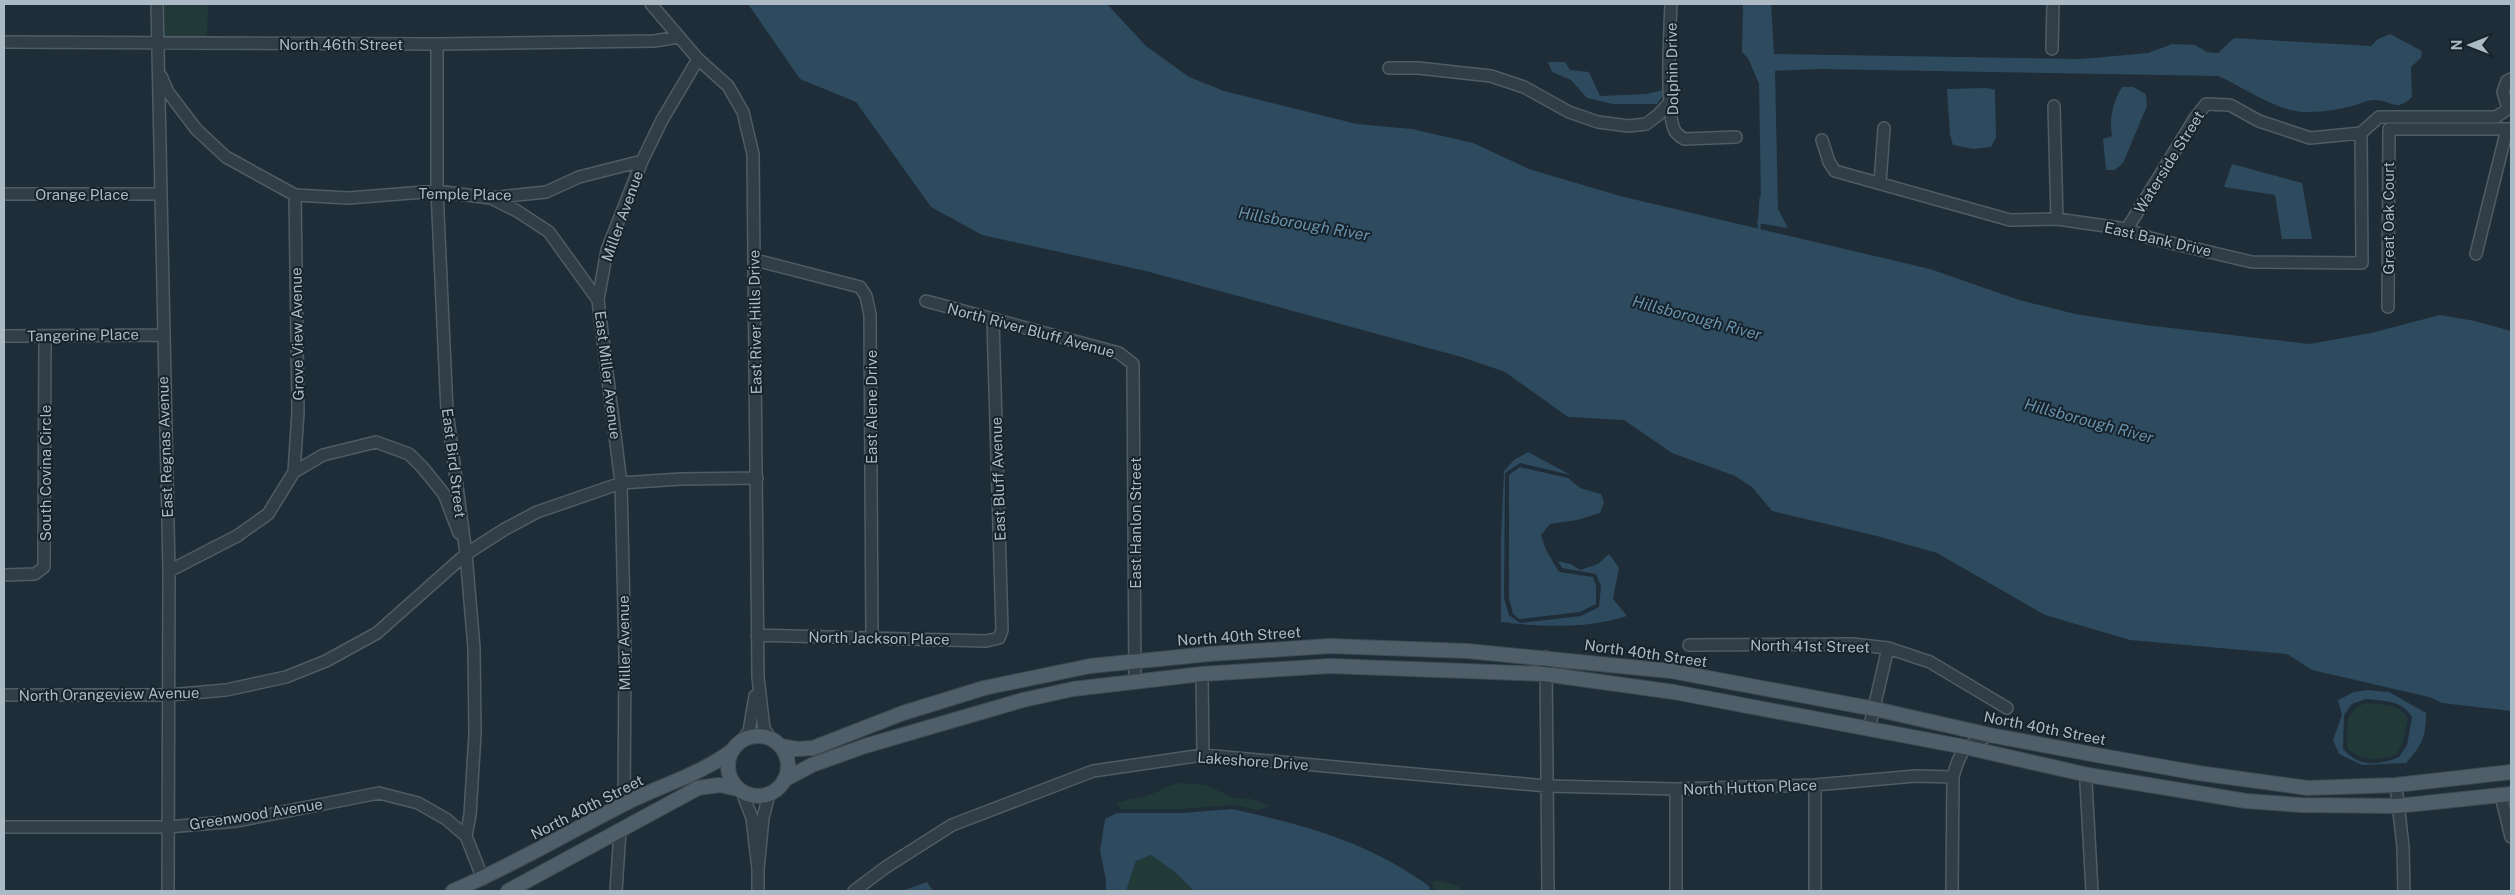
<svg xmlns="http://www.w3.org/2000/svg" width="2515" height="895" font-family="'Public Sans',sans-serif">
	<rect width="100%" height="100%" fill="#1e2d37"/>
	<path fill="#213a38" d="M 163,4 L 208,4 L 207,38 L 163,38 Z
		M 2366,703 C 2383,705 2399,703 2408,719 L 2402,744 L 2397,754 C 2379,761 2360,762 2347,747 C 2348,725 2343,712 2366,703 Z
		M 1179,783 L 1205,785 L 1234,798 L 1251,799 L 1270,806 L 1257,810 L 1233,805 L 1180,809 L 1120,809 L 1117,803 C 1128,799 1139,798 1149,795 C 1160,791 1168,785 1179,783 Z
		M 1151,855 L 1176,873 L 1194,891 L 1126,891 L 1136,861 Z
		M 1440,881 L 1459,886 L 1460,891 L 1435,891 L 1431,882 Z"/>
	<path fill="#2e4a5e" fill-rule="evenodd" d="M 748,4 L 1107,4 L 1146,46 L 1189,77 L 1224,91 L 1357,124 L 1412,129 L 1473,143 L 1529,169 L 1620,196 L 1930,269 L 2019,300 L 2075,314 L 2145,325 L 2309,344 L 2371,333 L 2440,315 L 2475,321 L 2511,331 L 2511,711 L 2442,703 L 2429,697 L 2312,670 L 2287,654 L 2130,640 L 2045,615 L 1937,553 L 1877,536 L 1772,511 L 1752,487 L 1735,476 L 1672,453 L 1624,420 L 1568,417 L 1505,372 L 1465,358 L 1146,271 L 982,235 L 931,207 L 856,102 L 800,79 Z
		M 1743,4 L 1771,4 L 1774,54 L 2081,59 L 2148,53 L 2172,44 L 2195,45 L 2207,52 L 2218,53 L 2234,38 L 2371,46 L 2378,39 L 2390,34 L 2422,51 L 2421,58 L 2411,67 L 2412,97 C 2396,113 2392,100 2374,100 C 2368,100 2361,103 2356,105 C 2341,109 2326,112 2310,112 C 2277,113 2248,89 2218,76 L 1818,69 L 1775,71 L 1778,209 L 1788,228 L 1757,223 L 1761,204 L 1759,81 L 1752,62 L 1742,52 Z
		M 1548,62 L 1565,62 L 1570,70 L 1589,72 L 1600,96 L 1646,94 L 1663,90 L 1664,94 L 1657,104 L 1613,104 L 1587,98 L 1571,80 L 1552,72 Z
		M 2122,87 L 2133,87 L 2146,94 L 2147,106 L 2123,163 L 2115,170 L 2106,170 L 2103,139 L 2112,136 C 2109,119 2113,101 2122,87 Z
		M 1987,88 L 1995,90 L 1996,138 L 1991,147 L 1973,149 L 1953,145 L 1950,135 L 1947,89 Z
		M 2232,164 L 2302,183 L 2312,239 L 2282,239 L 2275,195 L 2224,187 Z
		M 1528,452 L 1571,475 L 1520,463 L 1505,473 L 1504,598 L 1509,615 L 1520,623 L 1581,616 L 1599,607 L 1601,586 L 1596,574 L 1562,568 L 1558,561 L 1571,564 L 1580,570 L 1598,564 L 1609,554 L 1619,568 L 1613,599 L 1627,616 C 1587,629 1542,627 1501,622 L 1501,539 L 1504,471 L 1514,460 Z
		M 1520,467 L 1568,478 L 1580,488 L 1601,494 L 1604,502 L 1600,513 L 1577,520 L 1550,524 L 1541,535 L 1546,550 L 1559,572 L 1593,577 L 1596,586 L 1596,604 L 1580,612 L 1519,619 L 1513,614 L 1509,598 L 1509,475 Z
		M 2367,690 L 2389,692 L 2426,713 C 2426,737 2422,745 2406,763 L 2362,765 L 2339,754 L 2333,740 L 2342,715 L 2338,700 L 2354,692 ZM 2366,699 C 2384,701 2402,700 2412,717 L 2407,745 L 2399,757 C 2378,766 2359,767 2343,749 L 2344,715 L 2352,704 Z
		M 1232,809 C 1305,825 1368,842 1429,886 L 1430,891 L 1194,891 L 1176,873 L 1151,855 L 1136,861 L 1126,891 L 1106,891 L 1106,880 L 1100,851 L 1105,819 L 1117,813 L 1180,813 Z
		M 927,882 L 933,891 L 902,891 Z"/>
	<g fill="none" stroke-linecap="round" stroke-linejoin="round">
		<path stroke="#2e4a5e" stroke-width="3" d="M 1748,54 L 1761,85
			M 1759,229 L 1761,198"/>
		<g stroke="#4f5c66" stroke-width="14">
			<path id="minor" d="M 157,4 L 169,571 L 168,891
				M 651,4 L 698,59 L 728,86 L 743,112 L 753,154 L 758,677 L 764,729 L 772,740
				M 1671,4 C 1670,27 1665,114 1675,131 C 1677,134 1681,137 1684,139 L 1736,137
				M 4,42 L 437,44 L 654,41 L 679,37
				M 437,44 L 437,191 L 447,411 L 466,554 L 474,648 L 475,734 L 470,815 L 466,836 L 483,879
				M 2052,49 L 2053,4
				M 1389,68 L 1418,68 L 1491,76 L 1524,87 L 1569,112 L 1598,122 L 1629,126 L 1646,124 L 1658,115 L 1671,101
				M 161,76 L 168,92 L 196,129 L 226,157 L 295,195 L 348,198 L 437,191 L 490,198 L 546,192 L 579,177 L 642,161 L 662,120 L 698,59
				M 2054,106 L 2057,219
				M 2508,109 L 2503,92 L 2507,81 L 2511,79
				M 2361,133 L 2379,117 L 2496,117 L 2511,107
				M 1822,140 L 1829,162 L 1835,171 L 2010,220 L 2057,219 L 2127,229 L 2150,238 L 2252,262 L 2362,263 L 2361,133
				M 1880,183 L 1884,128
				M 4,194 L 160,194
				M 491,198 L 517,211 L 549,232 L 598,300 L 621,483 L 625,656 L 624,804
				M 2127,229 L 2195,118 L 2206,104 L 2230,105 L 2259,121 L 2310,138 L 2361,133
				M 2476,254 L 2507,129
				M 755,260 L 860,287 L 866,296 L 870,315 L 872,637
				M 598,300 L 607,250 L 642,161
				M 926,301 L 1119,353 L 1133,364 L 1135,682
				M 2388,307 L 2389,129 L 2511,129
				M 4,336 L 162,335
				M 294,472 L 298,412 L 295,195
				M 169,571 L 237,536 L 268,514 L 294,472 L 323,455 L 376,442 L 409,454 L 423,468 L 444,494 L 459,533
				M 4,575 L 35,574 L 44,567 L 45,336
				M 757,635 L 986,641 L 999,638 L 1002,630 L 993,320
				M 1689,645 L 1852,644 L 1888,648 L 1930,662 L 2007,708
				M 1546,657 L 1548,891
				M 1202,674 L 1203,755
				M 4,695 L 169,695 L 226,690 L 286,677 L 326,661 L 377,633 L 466,554 L 505,529 L 537,512 L 621,483 L 681,479 L 757,478
				M 1869,729 L 1888,648
				M 742,741 L 749,731 L 755,696
				M 2088,775 L 2086,783 L 2092,891
				M 1815,785 L 1815,891
				M 2396,785 L 2403,847 L 2404,891
				M 1676,789 L 1676,891
				M 742,792 L 752,818 L 758,869 L 763,818 L 769,794
				M 2501,796 L 2511,837
				M 4,827 L 168,827 L 237,821 L 379,793 L 418,803 L 446,819 L 466,836
				M 758,869 L 758,891
				M 616,891 L 620,831
				M 854,891 L 886,867 L 952,825 L 1093,771 L 1203,755 L 1547,786 L 1676,789 L 1815,785 L 1915,776 L 1953,777
				M 1952,891 L 1953,777 C 1961,748 1963,748 1990,735"/>
		</g>
		<g stroke="#3e4a54" stroke-width="16">
			<path id="major" d="M728 766a30 30 0 1 1 60 0a30 30 0 1 1-60 0Z
				M 780,746 L 797,749 L 813,748 L 903,713 L 984,688 L 1090,666 L 1209,654 L 1330,646 L 1467,651 L 1671,671 L 1875,709 L 1990,735 L 2102,756 L 2198,773 L 2308,788 L 2396,785 L 2511,772
				M 784,780 L 812,765 L 865,746 L 1023,700 L 1073,689 L 1202,674 L 1330,666 L 1544,674 L 1674,692 L 1965,747 L 2088,775 L 2246,801 L 2301,805 L 2397,806 L 2511,794
				M 453,891 C 512,866 567,833 624,804 C 661,785 700,775 733,750
				M 508,891 L 698,788 L 719,785 L 738,789"/>
		</g>
		<use href="#minor" stroke="#313e48" stroke-width="11"/>
		<use href="#major" stroke="#4f5e68" stroke-width="14"/>
	</g>
	<g text-anchor="middle" dominant-baseline="central" stroke-width="4" stroke-linejoin="round" paint-order="stroke">
		<g font-size="15" fill="#abbac5" stroke="#17232c">
			<text x="341" y="44">North 46th Street</text>
			<text transform="translate(1672 69) rotate(-91)">Dolphin Drive</text>
			<text transform="translate(2169 162) rotate(-58)">Waterside Street</text>
			<text x="82" y="194">Orange Place</text>
			<text transform="translate(465 194) rotate(1)">Temple Place</text>
			<text transform="translate(622 216) rotate(-70)">Miller Avenue</text>
			<text transform="translate(2388 218) rotate(-90)">Great Oak Court</text>
			<text transform="translate(2158 239) rotate(13)">East Bank Drive</text>
			<text transform="translate(755 322) rotate(-91)">East River Hills Drive</text>
			<text transform="translate(1031 330) rotate(15)">North River Bluff Avenue</text>
			<text transform="translate(297 334) rotate(-91)">Grove View Avenue</text>
			<text transform="translate(83 335) rotate(-1)">Tangerine Place</text>
			<text transform="translate(608 375) rotate(83)">East Miller Avenue</text>
			<text transform="translate(871 407) rotate(-90)">East Alene Drive</text>
			<text transform="translate(165 447) rotate(-92)">East Regnas Avenue</text>
			<text transform="translate(454 463) rotate(83)">East Bird Street</text>
			<text transform="translate(45 473) rotate(-90)">South Covina Circle</text>
			<text transform="translate(998 479) rotate(-92)">East Bluff Avenue</text>
			<text transform="translate(1135 523) rotate(-90)">East Hanlon Street</text>
			<text transform="translate(1239 636) rotate(-4)">North 40th Street</text>
			<text transform="translate(879 638) rotate(1)">North Jackson Place</text>
			<text transform="translate(624 643) rotate(-91)">Miller Avenue</text>
			<text transform="translate(1810 646) rotate(1)">North 41st Street</text>
			<text transform="translate(1646 653) rotate(8)">North 40th Street</text>
			<text transform="translate(109 694) rotate(-1)">North Orangeview Avenue</text>
			<text transform="translate(2045 728) rotate(11)">North 40th Street</text>
			<text transform="translate(1253 761) rotate(4)">Lakeshore Drive</text>
			<text transform="translate(1750 787) rotate(-2)">North Hutton Place</text>
			<text transform="translate(587 807) rotate(-27)">North 40th Street</text>
			<text transform="translate(256 814) rotate(-9)">Greenwood Avenue</text>
		</g>
		<g font-size="16" font-style="italic" fill="#6991ab" stroke="#17232c">
			<text transform="translate(1304 224) rotate(10)">Hillsborough River</text>
			<text transform="translate(1697 318) rotate(15)">Hillsborough River</text>
			<text transform="translate(2089 421) rotate(15)">Hillsborough River</text>
		</g>
	</g>
	<rect width="2515" height="895" fill="none" stroke="#abbac5" stroke-width="10"/>
	<g transform="translate(2470 45) rotate(270)" stroke="#17232c" stroke-width="4" paint-order="stroke">
	<path d="M0-4L9 19L0 12L-9 19Z" fill="#abbac5"/>
	<text y="-8" font-size="14" font-weight="bold" text-anchor="middle" fill="#abbac5">N</text>
	</g>
</svg>
